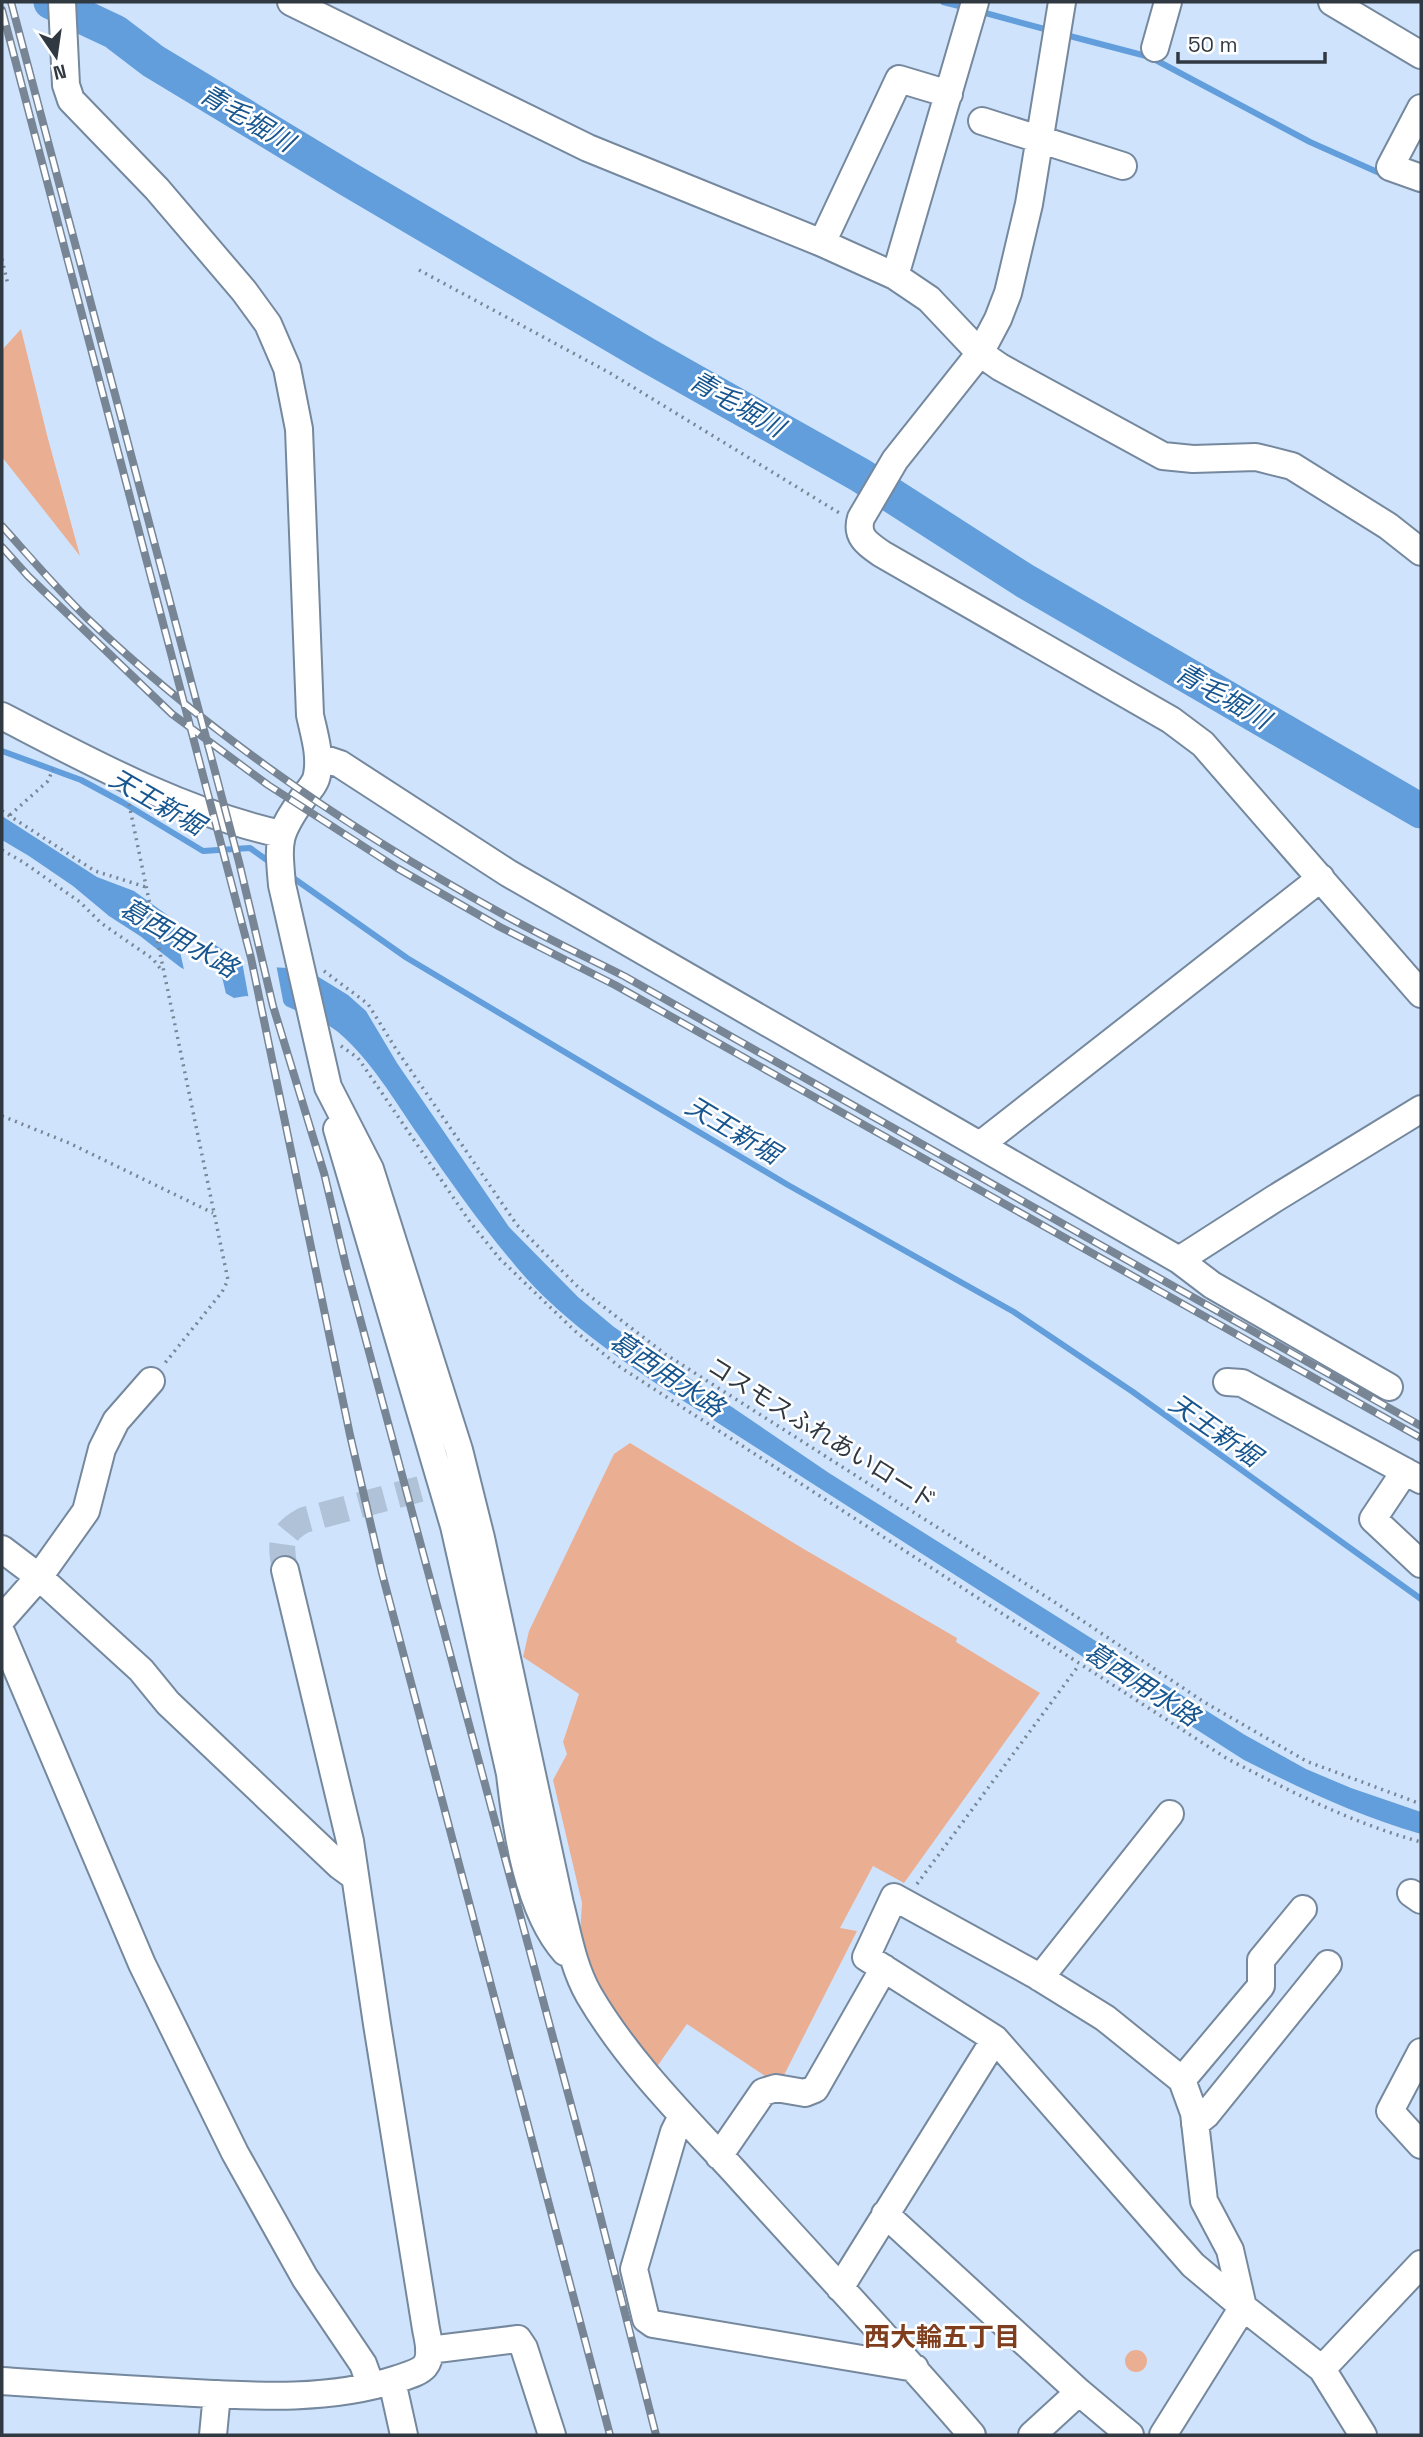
<svg xmlns="http://www.w3.org/2000/svg" width="1423" height="2437" font-family="'Space Grotesk','Noto Sans JP',sans-serif">
	<rect width="100%" height="100%" fill="#cfe4fc"/>
	<path fill="#eaae93" d="M 21,329 L 47,435 L 80,556 L 2,457 L 2,350 Z
		M 630,1443 L 802,1548 L 957,1638 L 956,1642 L 1040,1693 L 904,1883 L 873,1866 L 840,1928 L 857,1931 L 781,2081 L 771,2080 L 687,2024 L 656,2068 L 595,1985 L 580,1935 L 582,1903 L 553,1780 L 567,1754 L 563,1742 L 579,1694 L 523,1657 L 529,1631 L 614,1454 Z
		M1125 2361a11 11 0 1 1 22 0a11 11 0 1 1-22 0Z"/>
	<path fill="#629ddc" d="M 2,816 L 97,877 L 134,891 L 170,917 L 249,966 L 288,968 L 317,976 L 348,995 L 366,1011 L 397,1063 L 509,1227 L 578,1297 L 614,1327 L 829,1473 L 1245,1735 L 1306,1769 L 1351,1788 L 1421,1812 L 1421,1834 C 1356,1815 1304,1790 1244,1760 L 660,1386 C 608,1351 554,1313 514,1264 C 480,1224 449,1180 419,1136 C 394,1100 372,1061 338,1032 C 323,1020 303,1014 286,1006 L 282,1001 L 246,996 L 234,998 L 180,967 L 140,936 L 109,916 L 73,886 L 29,856 L 2,840 Z"/>
	<path fill="#cfe4fc" d="M 172,916 L 214,943 L 227,998 L 185,974 Z
		M 241,956 L 250,962 L 276,964 L 284,1006 L 249,1000 Z"/>
	<g fill="none" stroke-linecap="round" stroke-linejoin="round">
		<path stroke="#629ddc" stroke-width="6" d="M 943,2 L 967,8
			M 978,11 L 1052,31
			M 1062,34 L 1150,57 L 1310,142 L 1384,175
			M 2,751 L 81,780 L 122,802 L 203,851 L 250,848 L 271,863
			M 289,875 L 407,958 L 788,1185 L 1014,1312 L 1133,1392 L 1421,1599"/>
		<path stroke="#629ddc" stroke-width="35" d="M 51,2 L 115,32 L 153,61 L 348,179 L 647,355 L 860,475 L 1025,581 L 1421,811"/>
		<path stroke="#afc2d7" stroke-width="26" stroke-dasharray="26 13" stroke-linecap="butt" d="M 285,1570 C 280,1544 279,1534 304,1520 L 420,1489"/>
		<g stroke="#75889d" stroke-width="30">
			<path id="minor" d="M 62,2 L 66,85 L 71,100 L 157,189 L 244,291 L 268,324 L 287,368 L 299,429 L 310,715 C 314,734 321,755 317,775 C 316,783 308,791 303,798 C 277,835 278,840 282,885 L 328,1087 L 370,1169 L 459,1450 L 481,1538 L 560,1904 C 568,1935 573,1967 589,1995 C 627,2060 683,2116 734,2171 C 813,2259 895,2345 972,2435
				M 291,2 L 588,148 L 822,243 L 895,276 L 929,299 L 980,353 L 1000,367 L 1163,456 L 1193,459 L 1256,457 L 1292,466 L 1388,526 L 1421,552
				M 1062,2 L 1029,204 L 1008,293 L 998,319 L 980,353 L 895,460 L 861,518 C 855,537 869,545 882,554 L 1171,720 L 1203,744 L 1421,994
				M 1332,2 L 1421,55
				M 1155,48 L 1168,2
				M 1421,108 L 1390,167 L 1421,178
				M 982,121 L 1123,166
				M 822,243 L 899,79 L 949,94
				M 895,276 L 975,2
				M 2,716 C 91,762 182,812 281,834
				M 319,757 L 340,764 L 508,873 L 1179,1260 L 1274,1199 L 1421,1109
				M 337,1129 L 454,1526 L 510,1774 C 516,1828 528,1911 565,1952
				M 980,1145 L 1321,878
				M 1179,1260 L 1212,1285 L 1389,1387
				M 1227,1382 L 1242,1383 L 1421,1480
				M 1405,1471 L 1373,1519 L 1421,1564
				M 2,1549 L 39,1577 L 141,1670 L 168,1703 L 340,1866 L 355,1877
				M 2,1619 L 39,1577 L 86,1511 L 102,1449 L 116,1421 L 151,1381
				M 2,1634 L 142,1964 L 235,2153 L 305,2278 L 363,2364 L 371,2386
				M 1411,1893 L 1421,1900
				M 1040,1978 L 1170,1814
				M 1421,2052 L 1390,2111 L 1421,2145
				M 1182,2080 L 1261,1986 L 1261,1960 L 1303,1909
				M 682,2116 L 674,2132 L 634,2269 L 646,2319 L 653,2324 L 915,2368
				M 1195,2124 L 1206,2115 L 1328,1964
				M 719,2156 L 763,2092 L 776,2088 L 805,2093 L 815,2089 L 884,1968
				M 885,2214 L 1079,2392 L 1130,2435
				M 840,2288 L 995,2039
				M 429,2350 L 518,2339 L 524,2348 L 552,2435
				M 1322,2369 L 1421,2264
				M 2,2381 C 61,2385 119,2389 178,2392 C 250,2396 327,2402 397,2379 C 406,2376 419,2373 425,2366 C 433,2356 428,2340 426,2329 L 377,2024 L 350,1841 L 285,1570
				M 392,2381 L 404,2435
				M 213,2435 L 217,2394
				M 1032,2435 L 1079,2392
				M 1163,2435 L 1243,2307 L 1230,2250 L 1204,2201 L 1194,2113 L 1182,2080 L 1105,2018 L 1034,1974 L 894,1897 L 866,1957 L 995,2039 L 1193,2265 L 1243,2307 L 1322,2369 L 1363,2435"/>
		</g>
		<path stroke="#788696" stroke-width="3.5" stroke-dasharray="2 5" stroke-linecap="butt" d="M 2,259 L 8,285
			M 419,270 L 610,373 L 841,514
			M 129,804 L 228,1280 L 222,1292 L 165,1363
			M 2,811 L 95,871 L 146,887
			M 10,815 L 48,781 L 53,769
			M 2,850 L 23,862 L 80,902 L 101,923 L 153,959 L 162,971
			M 324,971 L 368,1004 L 396,1049 L 517,1225 L 578,1287 L 665,1354 L 1056,1603 L 1204,1702 L 1306,1761 L 1421,1804
			M 341,1046 L 358,1058 L 470,1222 L 500,1259 L 575,1331 L 620,1367 L 1226,1758 C 1289,1791 1352,1823 1421,1842
			M 2,1116 L 69,1143 L 213,1213
			M 917,1884 L 1079,1665"/>
		<use href="#minor" stroke="#fff" stroke-width="26"/>
		<g stroke="#778595" stroke-width="8">
			<path id="rail" d="M 11,2 L 239,862 L 273,1006 L 324,1173 L 346,1266 L 588,2168 L 656,2435
				M 2,10 L 251,958 L 350,1435 L 382,1573 L 610,2435
				M 2,526 C 30,557 58,590 88,619 C 212,737 356,834 506,916 C 544,937 584,956 624,976 L 1421,1426
				M 2,547 L 28,576 L 172,714 L 268,785 L 397,868 L 500,927 L 615,985 L 1421,1438"/>
		</g>
		<use href="#rail" stroke="#fff" stroke-width="5" stroke-dasharray="16" stroke-linecap="butt"/>
	</g>
	<g text-anchor="middle" dominant-baseline="central" stroke-width="5" stroke-linejoin="round" paint-order="stroke">
		<g font-size="24" fill="#303942" stroke="#fff">
			<text transform="translate(822 1433) rotate(32)">コスモスふれあいロード</text>
		</g>
		<g font-size="26" font-style="italic" fill="#185690" stroke="#fff">
			<text transform="translate(247 118) rotate(31)">青毛堀川</text>
			<text transform="translate(737 404) rotate(30)">青毛堀川</text>
			<text transform="translate(1223 696) rotate(30)">青毛堀川</text>
			<text transform="translate(157 802) rotate(30)">天王新堀</text>
			<text transform="translate(179 938) rotate(30)">葛西用水路</text>
			<text transform="translate(733 1130) rotate(31)">天王新堀</text>
			<text transform="translate(667 1374) rotate(34)">葛西用水路</text>
			<text transform="translate(1215 1430) rotate(35)">天王新堀</text>
			<text transform="translate(1142 1684) rotate(33)">葛西用水路</text>
		</g>
		<g font-size="26" font-weight="bold" fill="#7f3e1e" stroke="#fff">
			<text x="942" y="2337">西大輪五丁目</text>
		</g>
	</g>
	<rect width="1423" height="2437" fill="none" stroke="#303942" stroke-width="7"/>
	<g transform="translate(56 56) rotate(167)" stroke="#ffffff" stroke-width="5" paint-order="stroke">
	<path d="M0-5L12 26L0 18L-12 26Z" fill="#303942"/>
	<text y="-10" font-size="19" font-weight="bold" text-anchor="middle" fill="#303942">N</text>
	</g>
	<path d="M1178 52v10h147v-10" fill="none" stroke="#303942" stroke-width="3.5"/>
	<text x="1188" y="52" font-size="21" fill="#303942" stroke="#ffffff" stroke-width="5" paint-order="stroke">50 m</text>
</svg>
